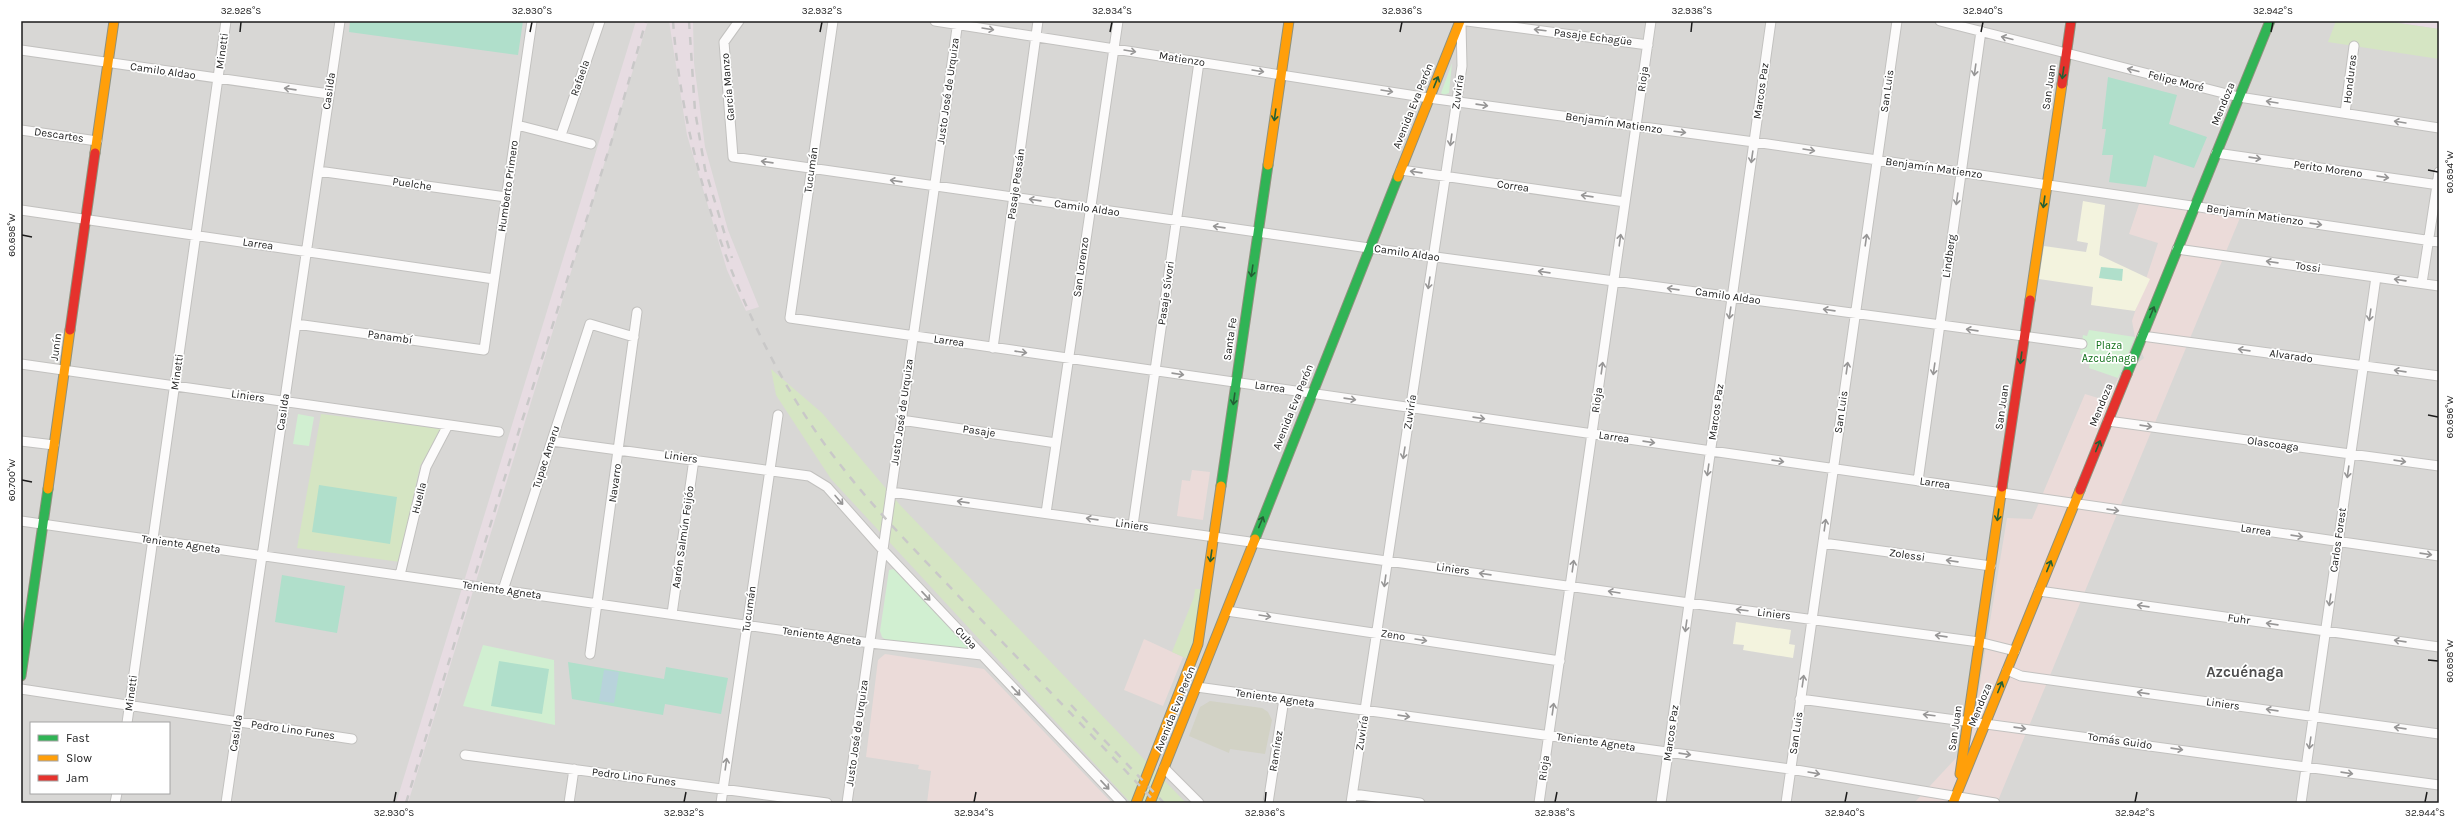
<svg xmlns="http://www.w3.org/2000/svg" width="2460" height="824" font-family="Karla,sans-serif">
	<rect width="100%" height="100%" fill="#e9e7e3"/>
	<path fill="#d8d7d5" fill-rule="evenodd" d="M 21,21 L 2439,21 L 2439,803 L 21,803 ZM 31,723 L 169,723 L 169,793 L 31,793 Z"/>
	<path fill="#ebdbd9" d="M 2141,198 L 2242,213 L 1997,803 L 1914,803 L 1970,743 L 2007,518 L 2032,519 L 2085,394 L 2108,401 L 2118,378 L 2144,358 L 2135,337 L 2132,321 L 2158,243 L 2129,234 Z
		M 1192,470 L 1210,472 L 1203,520 L 1177,516 L 1182,480 L 1190,481 Z
		M 1144,639 L 1183,657 L 1163,706 L 1124,690 Z
		M 885,654 L 984,669 L 1112,803 L 927,803 L 931,771 L 918,769 L 919,765 L 866,757 L 878,660 Z"/>
	<path fill="#e7dce2" d="M 636,21 L 648,21 L 408,803 L 396,803 Z
		M 669,21 L 693,21 L 694,63 L 705,147 L 728,230 L 759,307 L 746,311 L 727,270 L 687,135 Z
		M 2385,21 L 2439,21 L 2439,29 Z"/>
	<path fill="#f3f3de" d="M 2083,201 L 2105,205 L 2099,255 L 2150,279 L 2135,311 L 2091,305 L 2093,287 L 2039,279 L 2044,246 L 2086,252 L 2088,243 L 2077,241 Z
		M 1736,622 L 1791,630 L 1789,644 L 1795,645 L 1793,658 L 1743,650 L 1744,645 L 1733,644 Z"/>
	<path fill="#d2d2c5" d="M 1210,701 L 1262,708 L 1268,712 L 1272,720 L 1265,754 L 1230,749 L 1229,753 L 1189,736 L 1200,707 Z"/>
	<path fill="#d5e5c3" d="M 2336,21 L 2385,21 L 2439,29 L 2439,59 L 2328,42 Z
		M 771,369 L 822,413 L 900,505 L 1186,803 L 1131,803 L 831,479 L 776,395 Z
		M 321,414 L 442,429 L 420,466 L 400,562 L 297,548 Z
		M 1195,589 L 1202,589 L 1193,646 L 1188,659 L 1172,652 L 1194,597 Z"/>
	<path fill="#d1efd1" d="M 1452,63 L 1449,93 L 1444,95 L 1441,93 Z
		M 2089,330 L 2135,337 L 2118,378 L 2089,368 L 2091,356 L 2080,354 L 2083,335 L 2087,336 Z
		M 298,414 L 314,417 L 309,446 L 293,444 Z
		M 894,569 L 899,570 L 970,647 L 967,652 L 887,641 L 882,637 L 880,631 L 889,570 Z
		M 483,645 L 554,660 L 555,725 L 463,706 Z"/>
	<path fill="#b0dfcb" d="M 350,21 L 523,21 L 518,55 L 349,32 Z
		M 2108,77 L 2177,95 L 2169,124 L 2207,137 L 2194,168 L 2154,155 L 2146,187 L 2109,182 L 2113,155 L 2102,155 L 2106,129 L 2102,129 Z
		M 2101,267 L 2123,269 L 2122,281 L 2099,278 Z
		M 319,485 L 397,497 L 390,544 L 312,532 Z
		M 282,575 L 345,586 L 337,633 L 275,622 Z
		M 499,661 L 549,669 L 542,714 L 491,706 Z
		M 568,662 L 664,679 L 666,667 L 728,678 L 721,714 L 665,704 L 663,715 L 572,699 Z"/>
	<path fill="#b8d3db" d="M 604,670 L 619,672 L 614,703 L 599,701 Z"/>
	<g fill="none" stroke-linecap="round" stroke-linejoin="round">
		<g stroke="#c2c1bf" stroke-width="11">
			<path id="street" d="M 739,21 L 724,42 L 733,157 L 1369,248 L 2082,344
				M 833,21 L 790,318 L 2439,556
				M 935,21 L 1429,98 L 1754,142 L 2439,242
				M 1467,21 L 1648,45
				M 1940,21 L 2239,97 L 2439,128
				M 21,50 L 329,94
				M 2345,113 L 2354,46
				M 517,125 L 591,144
				M 21,130 L 97,141
				M 561,135 L 600,21
				M 2216,153 L 2439,185
				M 1401,170 L 1625,202
				M 318,171 L 506,197
				M 21,210 L 494,279
				M 2177,249 L 2439,286
				M 2422,283 L 2439,172
				M 296,324 L 484,350 L 532,21
				M 2142,336 L 2439,376
				M 993,348 L 1038,21
				M 21,364 L 499,432
				M 901,420 L 1056,443
				M 2108,421 L 2439,466
				M 21,441 L 54,445
				M 552,441 L 809,476 L 827,487 L 883,550 L 1122,803
				M 1918,481 L 1981,31
				M 891,492 L 1689,603 L 1979,642 L 2015,651
				M 1046,513 L 1118,21
				M 21,521 L 870,643 L 982,655
				M 1133,525 L 1199,62
				M 1823,543 L 1991,566
				M 400,575 L 426,467 L 448,425
				M 503,590 L 590,324 L 634,337
				M 2039,591 L 2439,647
				M 1227,611 L 1560,661
				M 672,614 L 694,459
				M 590,654 L 637,312
				M 2007,670 L 2021,676 L 2439,734
				M 1197,687 L 1790,769 L 1995,803
				M 21,689 L 352,739
				M 1800,699 L 2439,785
				M 127,723 L 226,21
				M 465,755 L 827,803
				M 1164,768 L 1199,803
				M 1353,794 L 1420,803
				M 115,803 L 117,793
				M 226,803 L 340,21
				M 569,803 L 574,769
				M 721,803 L 778,415
				M 847,803 L 958,21
				M 1268,803 L 1284,699
				M 1351,803 L 1462,66 L 1461,24
				M 1539,803 L 1651,21
				M 1661,803 L 1771,21
				M 1786,803 L 1897,21
				M 2301,803 L 2376,277"/>
		</g>
		<g stroke="#8f917d" stroke-width="11">
			<path id="fast" d="M 2127,374 L 2270,21
				M 1221,486 L 1268,165
				M 1255,539 L 1398,177
				M 21,676 L 48,489"/>
		</g>
		<g stroke="#8f917d" stroke-width="11">
			<path id="slow" d="M 95,153 L 114,21
				M 1268,165 L 1289,21
				M 1398,177 L 1460,21
				M 2030,300 L 2062,84
				M 48,489 L 70,330
				M 1960,774 L 2002,487
				M 1136,803 L 1198,644 L 1221,486
				M 1150,803 L 1255,539
				M 1953,803 L 2080,490"/>
		</g>
		<g stroke="#8f917d" stroke-width="11">
			<path id="jam" d="M 2062,84 L 2071,21
				M 70,330 L 95,153
				M 2002,487 L 2030,300
				M 2080,490 L 2127,374"/>
		</g>
		<use href="#street" stroke="#fcfbfb" stroke-width="9"/>
		<use href="#fast" stroke="#30b455" stroke-width="9"/>
		<use href="#slow" stroke="#ff9f0a" stroke-width="9"/>
		<use href="#jam" stroke="#e5322d" stroke-width="9"/>
		<path stroke="#c9c8c8" stroke-width="2.5" stroke-dasharray="8 8" stroke-linecap="butt" d="M 673,21 C 684,172 747,348 842,467 C 880,516 924,559 966,604 C 1029,670 1093,736 1156,803
			M 689,21 L 695,111 L 705,169 L 732,258
			M 1071,705 L 1164,803
			M 406,803 L 521,424 L 611,143 L 646,21"/>
	</g>
	<defs><path id="oneway-shaft" d="M-6 0H5M1.5-3L5.5 0L1.5 3" fill="none" stroke-width="1.6" stroke-linecap="round" stroke-linejoin="round"/></defs>
	<g stroke="#979696">
		<use href="#oneway-shaft" transform="translate(988 29) rotate(9)"/>
		<use href="#oneway-shaft" transform="translate(1540 30) rotate(-173)"/>
		<use href="#oneway-shaft" transform="translate(2007 38) rotate(-166)"/>
		<use href="#oneway-shaft" transform="translate(1130 51) rotate(9)"/>
		<use href="#oneway-shaft" transform="translate(1975 70) rotate(98)"/>
		<use href="#oneway-shaft" transform="translate(2133 70) rotate(-166)"/>
		<use href="#oneway-shaft" transform="translate(1258 71) rotate(9)"/>
		<use href="#oneway-shaft" transform="translate(290 89) rotate(-172)"/>
		<use href="#oneway-shaft" transform="translate(1387 91) rotate(9)"/>
		<use href="#oneway-shaft" transform="translate(2272 102) rotate(-171)"/>
		<use href="#oneway-shaft" transform="translate(1482 105) rotate(8)"/>
		<use href="#oneway-shaft" transform="translate(2400 122) rotate(-171)"/>
		<use href="#oneway-shaft" transform="translate(1680 132) rotate(7)"/>
		<use href="#oneway-shaft" transform="translate(1451 140) rotate(98)"/>
		<use href="#oneway-shaft" transform="translate(1809 150) rotate(9)"/>
		<use href="#oneway-shaft" transform="translate(1752 157) rotate(98)"/>
		<use href="#oneway-shaft" transform="translate(2255 158) rotate(8)"/>
		<use href="#oneway-shaft" transform="translate(767 162) rotate(-172)"/>
		<use href="#oneway-shaft" transform="translate(1416 172) rotate(-172)"/>
		<use href="#oneway-shaft" transform="translate(2383 177) rotate(8)"/>
		<use href="#oneway-shaft" transform="translate(896 181) rotate(-172)"/>
		<use href="#oneway-shaft" transform="translate(1587 196) rotate(-172)"/>
		<use href="#oneway-shaft" transform="translate(1957 199) rotate(98)"/>
		<use href="#oneway-shaft" transform="translate(1035 200) rotate(-172)"/>
		<use href="#oneway-shaft" transform="translate(2316 224) rotate(8)"/>
		<use href="#oneway-shaft" transform="translate(1219 227) rotate(-172)"/>
		<use href="#oneway-shaft" transform="translate(1620 240) rotate(-82)"/>
		<use href="#oneway-shaft" transform="translate(1866 240) rotate(-82)"/>
		<use href="#oneway-shaft" transform="translate(2272 262) rotate(-172)"/>
		<use href="#oneway-shaft" transform="translate(1544 272) rotate(-172)"/>
		<use href="#oneway-shaft" transform="translate(2400 280) rotate(-172)"/>
		<use href="#oneway-shaft" transform="translate(1429 283) rotate(99)"/>
		<use href="#oneway-shaft" transform="translate(1673 289) rotate(-172)"/>
		<use href="#oneway-shaft" transform="translate(1829 310) rotate(-172)"/>
		<use href="#oneway-shaft" transform="translate(1730 313) rotate(98)"/>
		<use href="#oneway-shaft" transform="translate(2370 315) rotate(98)"/>
		<use href="#oneway-shaft" transform="translate(1972 330) rotate(-172)"/>
		<use href="#oneway-shaft" transform="translate(2244 350) rotate(-172)"/>
		<use href="#oneway-shaft" transform="translate(1021 352) rotate(8)"/>
		<use href="#oneway-shaft" transform="translate(1602 368) rotate(-82)"/>
		<use href="#oneway-shaft" transform="translate(1847 368) rotate(-82)"/>
		<use href="#oneway-shaft" transform="translate(1934 369) rotate(98)"/>
		<use href="#oneway-shaft" transform="translate(2400 371) rotate(-172)"/>
		<use href="#oneway-shaft" transform="translate(1178 374) rotate(8)"/>
		<use href="#oneway-shaft" transform="translate(1350 399) rotate(8)"/>
		<use href="#oneway-shaft" transform="translate(1479 418) rotate(8)"/>
		<use href="#oneway-shaft" transform="translate(2146 426) rotate(8)"/>
		<use href="#oneway-shaft" transform="translate(1649 442) rotate(8)"/>
		<use href="#oneway-shaft" transform="translate(1404 453) rotate(99)"/>
		<use href="#oneway-shaft" transform="translate(1778 461) rotate(8)"/>
		<use href="#oneway-shaft" transform="translate(2400 461) rotate(8)"/>
		<use href="#oneway-shaft" transform="translate(1708 470) rotate(98)"/>
		<use href="#oneway-shaft" transform="translate(2348 472) rotate(98)"/>
		<use href="#oneway-shaft" transform="translate(839 500) rotate(49)"/>
		<use href="#oneway-shaft" transform="translate(963 502) rotate(-172)"/>
		<use href="#oneway-shaft" transform="translate(2113 510) rotate(8)"/>
		<use href="#oneway-shaft" transform="translate(1092 519) rotate(-172)"/>
		<use href="#oneway-shaft" transform="translate(1825 525) rotate(-82)"/>
		<use href="#oneway-shaft" transform="translate(2297 536) rotate(8)"/>
		<use href="#oneway-shaft" transform="translate(2426 554) rotate(8)"/>
		<use href="#oneway-shaft" transform="translate(1952 561) rotate(-172)"/>
		<use href="#oneway-shaft" transform="translate(1573 566) rotate(-82)"/>
		<use href="#oneway-shaft" transform="translate(1485 574) rotate(-172)"/>
		<use href="#oneway-shaft" transform="translate(1385 581) rotate(98)"/>
		<use href="#oneway-shaft" transform="translate(1614 592) rotate(-171)"/>
		<use href="#oneway-shaft" transform="translate(926 596) rotate(47)"/>
		<use href="#oneway-shaft" transform="translate(2330 600) rotate(98)"/>
		<use href="#oneway-shaft" transform="translate(2143 606) rotate(-172)"/>
		<use href="#oneway-shaft" transform="translate(1742 610) rotate(-173)"/>
		<use href="#oneway-shaft" transform="translate(1265 616) rotate(9)"/>
		<use href="#oneway-shaft" transform="translate(2272 624) rotate(-172)"/>
		<use href="#oneway-shaft" transform="translate(1686 626) rotate(98)"/>
		<use href="#oneway-shaft" transform="translate(1941 636) rotate(-172)"/>
		<use href="#oneway-shaft" transform="translate(1421 640) rotate(9)"/>
		<use href="#oneway-shaft" transform="translate(2400 641) rotate(-172)"/>
		<use href="#oneway-shaft" transform="translate(1803 681) rotate(-82)"/>
		<use href="#oneway-shaft" transform="translate(1016 691) rotate(47)"/>
		<use href="#oneway-shaft" transform="translate(2143 693) rotate(-172)"/>
		<use href="#oneway-shaft" transform="translate(1553 709) rotate(-82)"/>
		<use href="#oneway-shaft" transform="translate(2272 710) rotate(-172)"/>
		<use href="#oneway-shaft" transform="translate(1929 715) rotate(-173)"/>
		<use href="#oneway-shaft" transform="translate(1404 716) rotate(8)"/>
		<use href="#oneway-shaft" transform="translate(2020 728) rotate(8)"/>
		<use href="#oneway-shaft" transform="translate(2400 728) rotate(-172)"/>
		<use href="#oneway-shaft" transform="translate(2310 743) rotate(98)"/>
		<use href="#oneway-shaft" transform="translate(2177 749) rotate(8)"/>
		<use href="#oneway-shaft" transform="translate(1685 754) rotate(8)"/>
		<use href="#oneway-shaft" transform="translate(726 764) rotate(-82)"/>
		<use href="#oneway-shaft" transform="translate(1814 773) rotate(10)"/>
		<use href="#oneway-shaft" transform="translate(2347 773) rotate(8)"/>
		<use href="#oneway-shaft" transform="translate(1105 785) rotate(47)"/>
	</g>
	<g stroke="#246035">
		<use href="#oneway-shaft" transform="translate(2063 73) rotate(98)"/>
		<use href="#oneway-shaft" transform="translate(1436 82) rotate(-68)"/>
		<use href="#oneway-shaft" transform="translate(1275 115) rotate(98)"/>
		<use href="#oneway-shaft" transform="translate(2044 202) rotate(98)"/>
		<use href="#oneway-shaft" transform="translate(1252 271) rotate(98)"/>
		<use href="#oneway-shaft" transform="translate(2152 312) rotate(-68)"/>
		<use href="#oneway-shaft" transform="translate(2021 358) rotate(98)"/>
		<use href="#oneway-shaft" transform="translate(1234 399) rotate(98)"/>
		<use href="#oneway-shaft" transform="translate(2098 446) rotate(-68)"/>
		<use href="#oneway-shaft" transform="translate(1998 515) rotate(98)"/>
		<use href="#oneway-shaft" transform="translate(1261 522) rotate(-68)"/>
		<use href="#oneway-shaft" transform="translate(1211 556) rotate(98)"/>
		<use href="#oneway-shaft" transform="translate(2049 566) rotate(-68)"/>
		<use href="#oneway-shaft" transform="translate(2000 687) rotate(-68)"/>
	</g>
	<path fill="none" stroke="#1b1b1b" stroke-width="1.5" d="M 240,32 L 241,22M 530,32 L 532,22M 820,32 L 822,22M 1110,32 L 1112,22M 1400,32 L 1402,22M 1691,32 L 1692,22M 1981,32 L 1983,22M 2271,32 L 2273,22M 2428,170 L 2438,172M 22,235 L 32,237M 2428,415 L 2438,417M 22,480 L 32,482M 2428,660 L 2438,661M 394,802 L 396,792M 684,802 L 686,792M 974,802 L 976,792M 1265,802 L 1266,792M 1555,802 L 1557,792M 1845,802 L 1847,792M 2135,802 L 2137,792M 2425,802 L 2427,792"/>
	<g text-anchor="middle" dominant-baseline="central" stroke-width="3.5" stroke-linejoin="round" paint-order="stroke">
		<g font-size="11" fill="#1b1b1b" stroke="#fff">
			<text transform="translate(1593 37) rotate(7)">Pasaje Echagüe</text>
			<text transform="translate(222 51) rotate(-82)">Minetti</text>
			<text transform="translate(1182 59) rotate(9)">Matienzo</text>
			<text transform="translate(163 71) rotate(8)">Camilo Aldao</text>
			<text transform="translate(580 78) rotate(-71)">Rafaela</text>
			<text transform="translate(1643 79) rotate(-82)">Rioja</text>
			<text transform="translate(2350 79) rotate(-83)">Honduras</text>
			<text transform="translate(2176 81) rotate(14)">Felipe Moré</text>
			<text transform="translate(728 87) rotate(-95)">García Manzo</text>
			<text transform="translate(2049 87) rotate(-82)">San Juan</text>
			<text transform="translate(329 91) rotate(-82)">Casilda</text>
			<text transform="translate(948 91) rotate(-82)">Justo José de Urquiza</text>
			<text transform="translate(1761 91) rotate(-82)">Marcos Paz</text>
			<text transform="translate(1887 91) rotate(-82)">San Luis</text>
			<text transform="translate(1458 92) rotate(-82)">Zuviría</text>
			<text transform="translate(2223 104) rotate(-68)">Mendoza</text>
			<text transform="translate(1413 106) rotate(-68)">Avenida Eva Perón</text>
			<text transform="translate(1614 123) rotate(8)">Benjamín Matienzo</text>
			<text transform="translate(59 135) rotate(8)">Descartes</text>
			<text transform="translate(1934 168) rotate(8)">Benjamín Matienzo</text>
			<text transform="translate(2328 169) rotate(8)">Perito Moreno</text>
			<text transform="translate(811 170) rotate(-82)">Tucumán</text>
			<text transform="translate(412 184) rotate(8)">Puelche</text>
			<text transform="translate(1016 184) rotate(-82)">Pasaje Pessán</text>
			<text transform="translate(508 186) rotate(-82)">Humberto Primero</text>
			<text transform="translate(1513 186) rotate(8)">Correa</text>
			<text transform="translate(1087 208) rotate(8)">Camilo Aldao</text>
			<text transform="translate(2255 215) rotate(8)">Benjamín Matienzo</text>
			<text transform="translate(258 244) rotate(8)">Larrea</text>
			<text transform="translate(1407 253) rotate(8)">Camilo Aldao</text>
			<text transform="translate(1949 256) rotate(-82)">Lindberg</text>
			<text transform="translate(1081 267) rotate(-82)">San Lorenzo</text>
			<text transform="translate(2308 267) rotate(8)">Tossi</text>
			<text transform="translate(1166 293) rotate(-82)">Pasaje Sívori</text>
			<text transform="translate(1728 296) rotate(8)">Camilo Aldao</text>
			<text transform="translate(390 337) rotate(8)">Panambí</text>
			<text transform="translate(1230 339) rotate(-82)">Santa Fe</text>
			<text transform="translate(949 341) rotate(8)">Larrea</text>
			<text transform="translate(56 347) rotate(-82)">Junín</text>
			<text transform="translate(2291 356) rotate(8)">Alvarado</text>
			<text transform="translate(177 372) rotate(-82)">Minetti</text>
			<text transform="translate(1270 387) rotate(8)">Larrea</text>
			<text transform="translate(248 396) rotate(8)">Liniers</text>
			<text transform="translate(1597 400) rotate(-82)">Rioja</text>
			<text transform="translate(2101 405) rotate(-68)">Mendoza</text>
			<text transform="translate(1293 407) rotate(-68)">Avenida Eva Perón</text>
			<text transform="translate(2002 407) rotate(-82)">San Juan</text>
			<text transform="translate(283 412) rotate(-82)">Casilda</text>
			<text transform="translate(902 412) rotate(-82)">Justo José de Urquiza</text>
			<text transform="translate(1410 412) rotate(-81)">Zuviría</text>
			<text transform="translate(1716 412) rotate(-82)">Marcos Paz</text>
			<text transform="translate(1841 412) rotate(-82)">San Luis</text>
			<text transform="translate(979 431) rotate(8)">Pasaje</text>
			<text transform="translate(1614 437) rotate(8)">Larrea</text>
			<text transform="translate(2273 444) rotate(8)">Olascoaga</text>
			<text transform="translate(546 457) rotate(-72)">Tupac Amaru</text>
			<text transform="translate(681 457) rotate(8)">Liniers</text>
			<text transform="translate(615 483) rotate(-82)">Navarro</text>
			<text transform="translate(1935 483) rotate(8)">Larrea</text>
			<text transform="translate(419 498) rotate(-76)">Huella</text>
			<text transform="translate(1132 525) rotate(8)">Liniers</text>
			<text transform="translate(2256 530) rotate(8)">Larrea</text>
			<text transform="translate(683 537) rotate(-82)">Aarón Salmún Feijóo</text>
			<text transform="translate(2338 540) rotate(-82)">Carlos Forest</text>
			<text transform="translate(181 544) rotate(8)">Teniente Agneta</text>
			<text transform="translate(1907 555) rotate(8)">Zolessi</text>
			<text transform="translate(1453 569) rotate(8)">Liniers</text>
			<text transform="translate(502 590) rotate(8)">Teniente Agneta</text>
			<text transform="translate(749 609) rotate(-82)">Tucumán</text>
			<text transform="translate(1774 614) rotate(7)">Liniers</text>
			<text transform="translate(2239 619) rotate(8)">Fuhr</text>
			<text transform="translate(1393 635) rotate(9)">Zeno</text>
			<text transform="translate(822 636) rotate(8)">Teniente Agneta</text>
			<text transform="translate(966 638) rotate(47)">Cuba</text>
			<text transform="translate(131 693) rotate(-82)">Minetti</text>
			<text transform="translate(1275 698) rotate(8)">Teniente Agneta</text>
			<text transform="translate(2223 704) rotate(8)">Liniers</text>
			<text transform="translate(1980 705) rotate(-68)">Mendoza</text>
			<text transform="translate(1175 709) rotate(-68)">Avenida Eva Perón</text>
			<text transform="translate(1955 728) rotate(-82)">San Juan</text>
			<text transform="translate(293 730) rotate(8)">Pedro Lino Funes</text>
			<text transform="translate(236 733) rotate(-82)">Casilda</text>
			<text transform="translate(857 733) rotate(-82)">Justo José de Urquiza</text>
			<text transform="translate(1362 733) rotate(-81)">Zuviría</text>
			<text transform="translate(1671 733) rotate(-82)">Marcos Paz</text>
			<text transform="translate(1796 733) rotate(-82)">San Luis</text>
			<text transform="translate(2120 741) rotate(8)">Tomás Guido</text>
			<text transform="translate(1596 742) rotate(8)">Teniente Agneta</text>
			<text transform="translate(1276 751) rotate(-81)">Ramírez</text>
			<text transform="translate(1544 768) rotate(-82)">Rioja</text>
			<text transform="translate(634 777) rotate(7)">Pedro Lino Funes</text>
		</g>
		<g font-size="11" fill="#11711a" stroke="#fff">
			<text x="2109" y="345">Plaza<tspan x="2109" dy="13">Azcuénaga</tspan></text>
		</g>
		<g font-size="15" font-weight="bold" fill="#4e4e4e" stroke="#fff">
			<text x="2245" y="672">Azcuénaga</text>
		</g>
	</g>
	<rect width="2460" height="824" fill="none" stroke="#ffffff" stroke-width="44"/>
	<rect x="30" y="722" width="140" height="72" fill="#ffffff" stroke="#a4a4a4"/>
	<rect x="38" y="735" width="20" height="6" fill="#30b455" stroke="#a4a4a4"/>
	<text x="66" y="742" font-size="12" fill="#1b1b1b">Fast</text>
	<rect x="38" y="755" width="20" height="6" fill="#ff9f0a" stroke="#a4a4a4"/>
	<text x="66" y="762" font-size="12" fill="#1b1b1b">Slow</text>
	<rect x="38" y="775" width="20" height="6" fill="#e5322d" stroke="#a4a4a4"/>
	<text x="66" y="782" font-size="12" fill="#1b1b1b">Jam</text>
	<rect x="22" y="22" width="2416" height="780" fill="none" stroke="#1b1b1b" stroke-width="1.5"/>
	<g font-size="10" text-anchor="middle" fill="#1b1b1b">
		<text x="241" y="14">32.928°S</text>
		<text x="532" y="14">32.930°S</text>
		<text x="822" y="14">32.932°S</text>
		<text x="1112" y="14">32.934°S</text>
		<text x="1402" y="14">32.936°S</text>
		<text x="1692" y="14">32.938°S</text>
		<text x="1983" y="14">32.940°S</text>
		<text x="2273" y="14">32.942°S</text>
		<text transform="translate(2449 172) rotate(-90)" y="4">60.694°W</text>
		<text transform="translate(11 235) rotate(-90)" y="4">60.698°W</text>
		<text transform="translate(2449 417) rotate(-90)" y="4">60.696°W</text>
		<text transform="translate(11 480) rotate(-90)" y="4">60.700°W</text>
		<text transform="translate(2449 661) rotate(-90)" y="4">60.698°W</text>
		<text x="394" y="816">32.930°S</text>
		<text x="684" y="816">32.932°S</text>
		<text x="974" y="816">32.934°S</text>
		<text x="1265" y="816">32.936°S</text>
		<text x="1555" y="816">32.938°S</text>
		<text x="1845" y="816">32.940°S</text>
		<text x="2135" y="816">32.942°S</text>
		<text x="2425" y="816">32.944°S</text>
	</g>
</svg>
